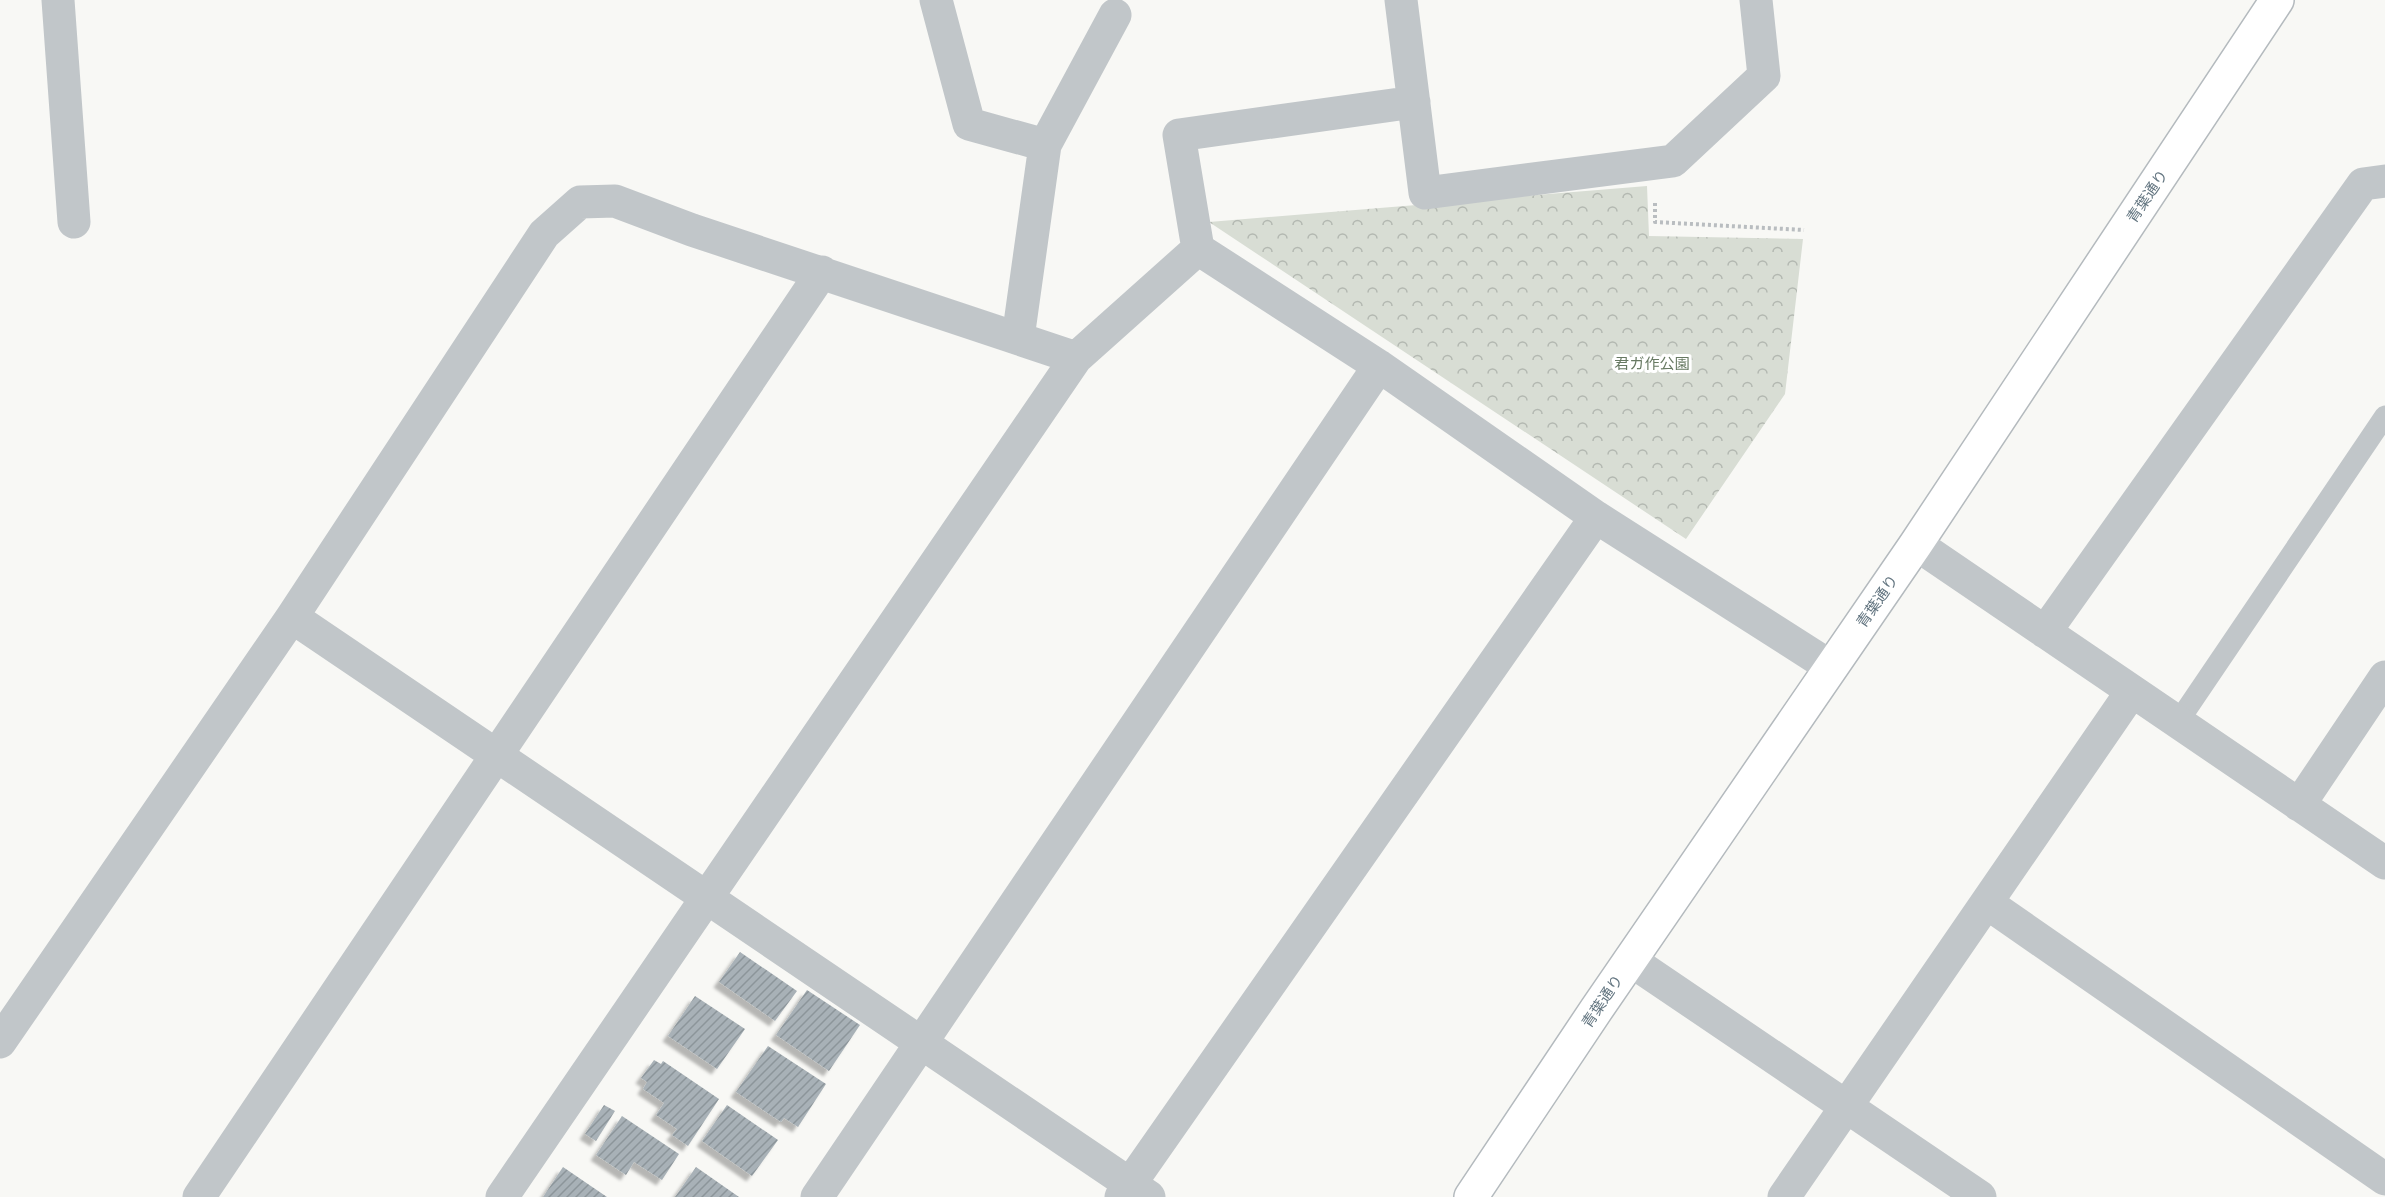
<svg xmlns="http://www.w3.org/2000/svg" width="2385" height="1197" font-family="Manrope,'Noto Sans JP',sans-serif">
	<defs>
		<pattern id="park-crowns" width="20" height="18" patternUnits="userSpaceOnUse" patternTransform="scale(1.5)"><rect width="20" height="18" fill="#d8ddd4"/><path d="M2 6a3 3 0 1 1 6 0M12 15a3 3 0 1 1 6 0" fill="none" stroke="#b3b8b1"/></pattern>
		<pattern id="building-hatch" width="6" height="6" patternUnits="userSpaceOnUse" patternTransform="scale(1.5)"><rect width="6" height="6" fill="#a8b1b7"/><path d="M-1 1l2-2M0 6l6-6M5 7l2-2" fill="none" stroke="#8c959a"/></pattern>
		<filter id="shadow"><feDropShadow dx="-5.5" dy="5.5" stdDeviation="1.5" flood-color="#0004"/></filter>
	</defs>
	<rect width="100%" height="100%" fill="#f8f8f5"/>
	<path fill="url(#park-crowns)" d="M 1647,186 L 1649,236 L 1803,239 L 1785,394 L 1686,539 L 1209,222 Z"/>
	<path fill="url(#building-hatch)" filter="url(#shadow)" d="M 740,952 L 797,991 L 775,1021 L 719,982 Z
		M 807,990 L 860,1025 L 829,1071 L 776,1035 Z
		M 695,996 L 745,1029 L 717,1069 L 668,1036 Z
		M 768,1046 L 826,1084 L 798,1127 L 784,1118 L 781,1122 L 736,1092 Z
		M 654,1060 L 661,1064 L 663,1061 L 719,1099 L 688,1146 L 672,1135 L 677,1129 L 656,1115 L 664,1103 L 643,1089 L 647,1082 L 641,1078 Z
		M 604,1105 L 615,1111 L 596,1141 L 585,1134 Z
		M 727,1105 L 778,1140 L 752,1176 L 702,1141 Z
		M 622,1116 L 679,1154 L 662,1180 L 634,1162 L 626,1175 L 596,1155 Z
		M 563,1167 L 607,1197 L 543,1197 Z
		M 696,1167 L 739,1197 L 675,1197 Z"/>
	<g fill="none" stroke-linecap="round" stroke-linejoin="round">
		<g stroke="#b4babe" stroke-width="36">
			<path id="secondary" d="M 1471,1197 L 1596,1010 L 1916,544 L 2277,0"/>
		</g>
		<path stroke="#b9bdc0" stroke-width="4" stroke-dasharray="3 3" stroke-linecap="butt" d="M 1655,203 L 1655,222 L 1804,230"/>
		<path stroke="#c1c6c9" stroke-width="21" d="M 2178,722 L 2385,416"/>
		<path stroke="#c1c6c9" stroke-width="33" d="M 58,0 L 74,222
			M 936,0 L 969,124 L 1045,145 L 1018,338
			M 1401,0 L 1425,193 L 1673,161 L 1764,76 L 1756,0
			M 1045,145 L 1115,15
			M 1198,249 L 1179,135 L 1414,102
			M 1916,544 L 2385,863
			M 292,617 L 1149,1197
			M 2045,632 L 2363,184 L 2385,181
			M 2299,805 L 2385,677
			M 1987,903 L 2385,1179
			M 1630,960 L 1980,1197
			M 0,1042 L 292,617 L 544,234 L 580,202 L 615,201 L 692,230 L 1076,358
			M 199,1197 L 822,272
			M 502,1197 L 1076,358 L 1198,249 L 1379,366 L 1596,517 L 1831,667
			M 817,1197 L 1379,366
			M 1121,1197 L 1596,517
			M 1784,1197 L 2132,691"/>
		<use href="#secondary" stroke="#fff" stroke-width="33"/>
	</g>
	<g text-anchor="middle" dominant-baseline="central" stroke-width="6" stroke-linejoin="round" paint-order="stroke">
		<g font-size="15" fill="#637580" stroke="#fff">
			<text transform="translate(2147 196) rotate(-56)">青葉通り</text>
			<text transform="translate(1877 601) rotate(-55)">青葉通り</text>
			<text transform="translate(1602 1001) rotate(-56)">青葉通り</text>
		</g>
		<g font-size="15" fill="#677962" stroke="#fff">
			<text x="1652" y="363">君ガ作公園</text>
		</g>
	</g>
</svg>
